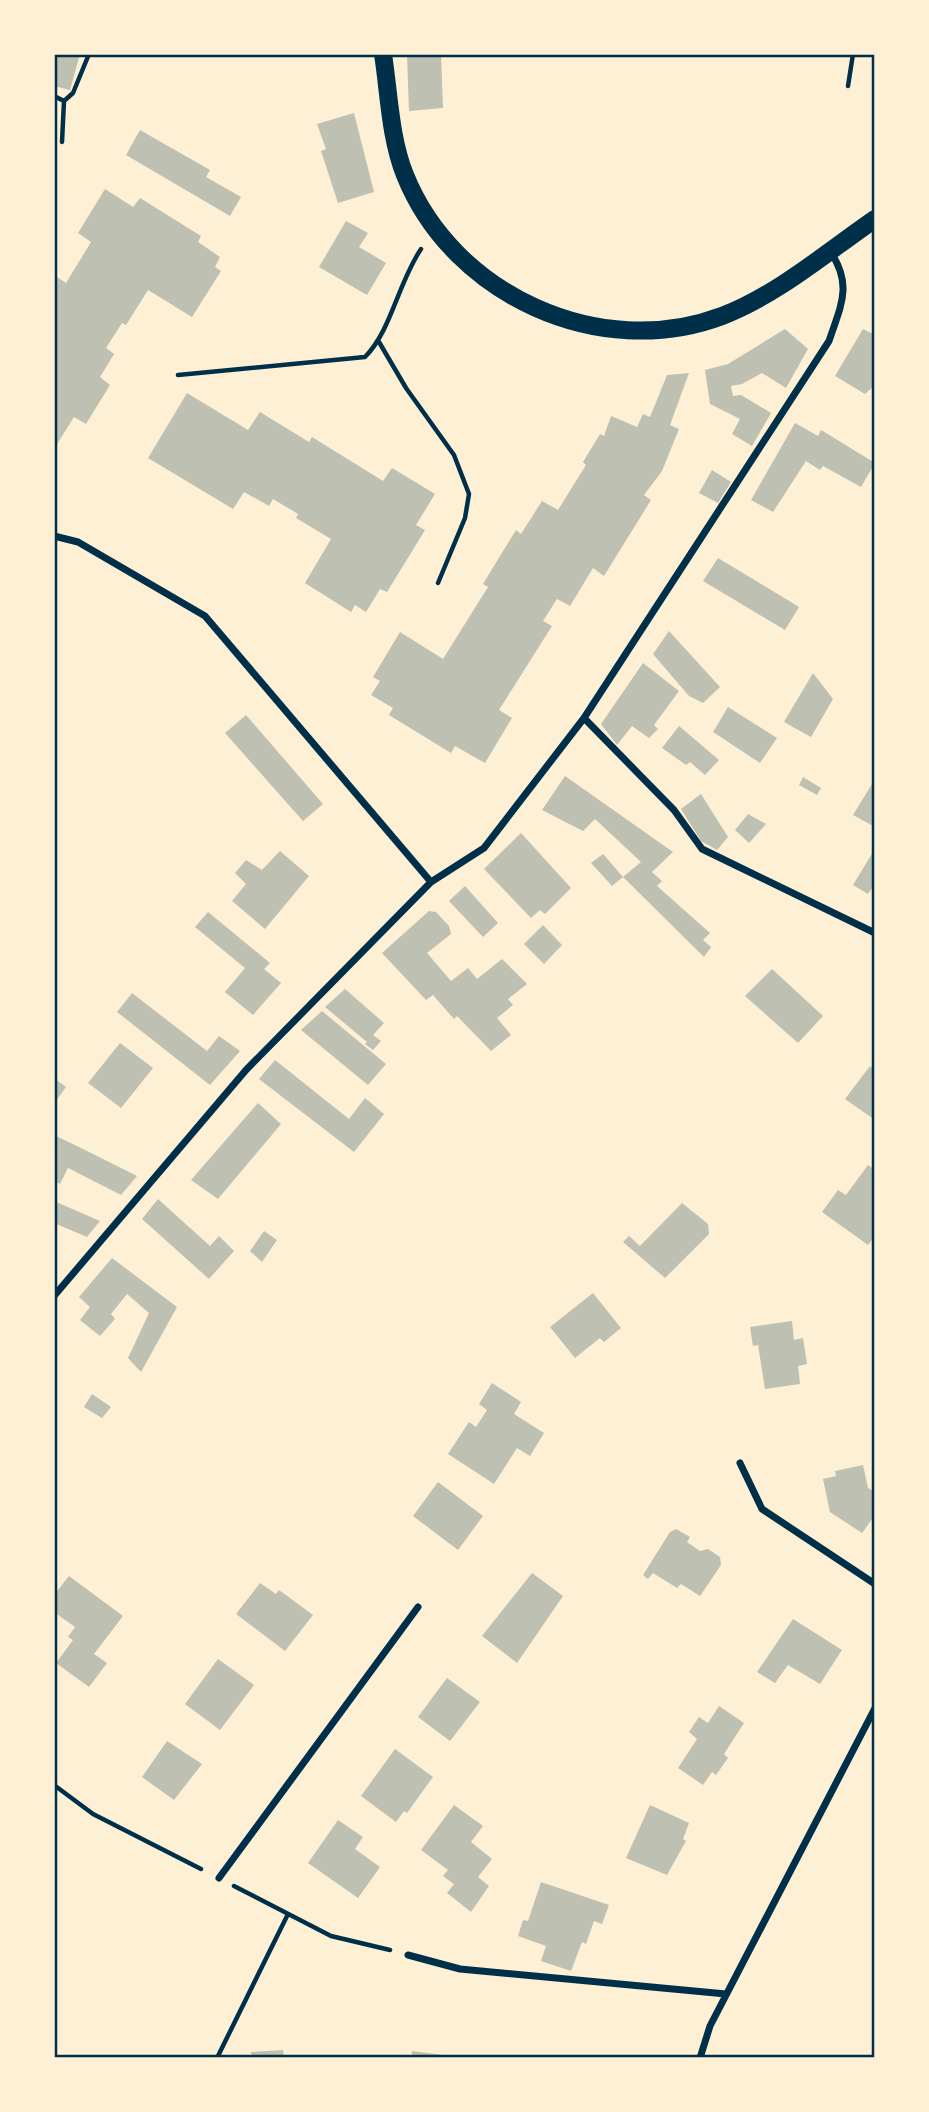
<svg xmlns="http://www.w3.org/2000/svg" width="929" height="2112" font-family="Georgia,serif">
	<rect width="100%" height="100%" fill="#fdf0d5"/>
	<path fill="#bec0b2" d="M 54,54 L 80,54 L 70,90 L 54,86 Z
		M 441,54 L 443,108 L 409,111 L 407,55 Z
		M 354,113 L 374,192 L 338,203 L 321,151 L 326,149 L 317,124 Z
		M 140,130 L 210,170 L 206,177 L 241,197 L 230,216 L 126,155 Z
		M 105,189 L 133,207 L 140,198 L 201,236 L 198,242 L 220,257 L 215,267 L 221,271 L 192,317 L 148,290 L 126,325 L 122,323 L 106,348 L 114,354 L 100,377 L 110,385 L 86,424 L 74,417 L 54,449 L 54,275 L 66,283 L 91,242 L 78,233 Z
		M 346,221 L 368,233 L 359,247 L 386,263 L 367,295 L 319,267 Z
		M 785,329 L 808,349 L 786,388 L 762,373 L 742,384 L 731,386 L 733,396 L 741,395 L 771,413 L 752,446 L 732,434 L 740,419 L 710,404 L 705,370 L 728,364 Z
		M 863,329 L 875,335 L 875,385 L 865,394 L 835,376 Z
		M 689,373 L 670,425 L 679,429 L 662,471 L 644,495 L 651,500 L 604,576 L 593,568 L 570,606 L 557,599 L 543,621 L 552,626 L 499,710 L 512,718 L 485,763 L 455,746 L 451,753 L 389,715 L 393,708 L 371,695 L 380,681 L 373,677 L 400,632 L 443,659 L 488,587 L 483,584 L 516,530 L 521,534 L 542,501 L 558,510 L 586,465 L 583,462 L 600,434 L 604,436 L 611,416 L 637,427 L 643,414 L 650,417 L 667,375 Z
		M 187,393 L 248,430 L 260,412 L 309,442 L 312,437 L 383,481 L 392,468 L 435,494 L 416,525 L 425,530 L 387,592 L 380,589 L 366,612 L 355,605 L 351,612 L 305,583 L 331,539 L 296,518 L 298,514 L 273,499 L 269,506 L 244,492 L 233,509 L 148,458 Z
		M 795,423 L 818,436 L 821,430 L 875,463 L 861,487 L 823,466 L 820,470 L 806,461 L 773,512 L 751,500 Z
		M 712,470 L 731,482 L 718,503 L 699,493 Z
		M 718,558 L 799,607 L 785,630 L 703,581 Z
		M 669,631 L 720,687 L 703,703 L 689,696 L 653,654 Z
		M 643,663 L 679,691 L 654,725 L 658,729 L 649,738 L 632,726 L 617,745 L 601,724 Z
		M 813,673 L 833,699 L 811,737 L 784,722 Z
		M 728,707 L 777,738 L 760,763 L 713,732 Z
		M 246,715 L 323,804 L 303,821 L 225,733 Z
		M 679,726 L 719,760 L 705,775 L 690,762 L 686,765 L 662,748 Z
		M 565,776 L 673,852 L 652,872 L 662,881 L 657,886 L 710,933 L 703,940 L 711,947 L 704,957 L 623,877 L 612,886 L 591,863 L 603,854 L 623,877 L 641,862 L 595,819 L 583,831 L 542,810 Z
		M 803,777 L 821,788 L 817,795 L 799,785 Z
		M 875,779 L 875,827 L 853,815 Z
		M 701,794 L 728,837 L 717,850 L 701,841 L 681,809 Z
		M 748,814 L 766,824 L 749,843 L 735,830 Z
		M 521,833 L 571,888 L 545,914 L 540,910 L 531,918 L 484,869 Z
		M 280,851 L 309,876 L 265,929 L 232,901 L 246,884 L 235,873 L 246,860 L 262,870 Z
		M 873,852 L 875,890 L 872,888 L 868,894 L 853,885 Z
		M 465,886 L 498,923 L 483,937 L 449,901 Z
		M 429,911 L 436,912 L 449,926 L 451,934 L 427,953 L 451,981 L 468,968 L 477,979 L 502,959 L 527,984 L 508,999 L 513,1005 L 497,1018 L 511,1035 L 491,1051 L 457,1016 L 454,1019 L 433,995 L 426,1000 L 382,953 Z
		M 208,912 L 270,963 L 264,969 L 281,983 L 253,1015 L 225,992 L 245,968 L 195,927 Z
		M 543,925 L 562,945 L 544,964 L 524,944 Z
		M 772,969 L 823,1016 L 798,1043 L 745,996 Z
		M 345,989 L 384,1023 L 373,1035 L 381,1041 L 373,1050 L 365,1044 L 367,1042 L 325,1007 Z
		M 132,993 L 207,1051 L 219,1036 L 240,1051 L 210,1085 L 117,1012 Z
		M 322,1011 L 386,1064 L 368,1085 L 301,1030 Z
		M 120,1043 L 153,1068 L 121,1108 L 88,1083 Z
		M 275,1060 L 349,1119 L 365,1098 L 384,1114 L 354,1152 L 259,1079 Z
		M 870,1066 L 875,1070 L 875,1120 L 845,1099 Z
		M 54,1078 L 66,1087 L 56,1101 L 54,1099 Z
		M 258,1103 L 281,1124 L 218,1199 L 191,1180 Z
		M 54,1135 L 79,1147 L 137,1176 L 121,1195 L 68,1168 L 60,1184 L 54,1181 Z
		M 868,1165 L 875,1170 L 875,1236 L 868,1245 L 822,1212 L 838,1190 L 846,1195 Z
		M 158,1199 L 210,1246 L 219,1236 L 234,1251 L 209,1279 L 142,1219 Z
		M 54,1201 L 100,1221 L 87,1237 L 54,1223 Z
		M 682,1203 L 708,1224 L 709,1234 L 665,1278 L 623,1242 L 629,1236 L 640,1246 Z
		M 264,1231 L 277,1240 L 262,1262 L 250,1251 Z
		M 112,1258 L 177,1307 L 141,1372 L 128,1358 L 149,1313 L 127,1294 L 111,1314 L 115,1319 L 100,1336 L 80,1320 L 90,1307 L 79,1297 Z
		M 593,1293 L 621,1328 L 604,1342 L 600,1338 L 575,1358 L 550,1327 Z
		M 792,1321 L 794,1340 L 803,1338 L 807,1364 L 798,1366 L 800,1384 L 765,1389 L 758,1345 L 753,1346 L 750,1327 Z
		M 492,1383 L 521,1402 L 514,1414 L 544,1433 L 530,1456 L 517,1448 L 494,1484 L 448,1454 L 469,1422 L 476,1427 L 487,1410 L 479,1404 Z
		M 92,1394 L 111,1407 L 102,1418 L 84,1407 Z
		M 863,1465 L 868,1488 L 875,1492 L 875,1515 L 862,1533 L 830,1512 L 823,1479 L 836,1476 L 835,1471 Z
		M 438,1482 L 483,1516 L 458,1550 L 413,1516 Z
		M 676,1529 L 690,1537 L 687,1542 L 700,1551 L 708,1549 L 720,1557 L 721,1565 L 700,1596 L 681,1584 L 677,1588 L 653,1573 L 648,1579 L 643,1575 L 670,1532 Z
		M 532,1573 L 563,1596 L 517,1663 L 482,1636 Z
		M 69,1576 L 123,1616 L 94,1654 L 107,1663 L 89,1687 L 56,1663 L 73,1640 L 68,1637 L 75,1627 L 54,1612 L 54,1595 Z
		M 260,1583 L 276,1594 L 279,1590 L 313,1615 L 285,1651 L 236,1614 Z
		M 793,1619 L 842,1650 L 820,1684 L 788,1665 L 775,1683 L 757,1672 Z
		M 218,1659 L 254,1685 L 220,1730 L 185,1704 Z
		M 447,1678 L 480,1702 L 450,1741 L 418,1717 Z
		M 719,1706 L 744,1723 L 724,1754 L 728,1758 L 716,1775 L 712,1772 L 703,1785 L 678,1768 L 697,1739 L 689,1732 L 699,1717 L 708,1723 Z
		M 167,1741 L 202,1764 L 174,1800 L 142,1777 Z
		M 395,1749 L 433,1777 L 407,1813 L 404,1811 L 396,1822 L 361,1796 Z
		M 454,1805 L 483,1826 L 471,1842 L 492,1859 L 478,1877 L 489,1886 L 471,1912 L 447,1893 L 454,1884 L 443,1876 L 448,1870 L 421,1850 Z
		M 650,1805 L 689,1823 L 683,1839 L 686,1841 L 667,1875 L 626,1858 Z
		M 338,1820 L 363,1837 L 355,1849 L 380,1867 L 358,1898 L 308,1863 Z
		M 541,1882 L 609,1905 L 602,1924 L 594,1921 L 586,1944 L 582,1942 L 571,1971 L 541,1961 L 546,1946 L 518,1936 L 523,1920 L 528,1921 Z
		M 283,2050 L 284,2058 L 252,2058 L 251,2052 Z
		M 412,2051 L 451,2056 L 451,2058 L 411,2058 Z"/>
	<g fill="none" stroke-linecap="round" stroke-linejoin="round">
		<path stroke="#003049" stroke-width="4.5" d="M 848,86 L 853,54
			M 54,96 L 64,101 L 62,142
			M 64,101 L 73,93 L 89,54
			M 379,342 L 406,388 L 454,455 L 469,494 L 465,518 L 438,583
			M 178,375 L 365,357 C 391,331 398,283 421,249
			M 54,1785 L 93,1814 L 201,1869
			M 234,1886 L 331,1936 L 390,1950
			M 217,2058 L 288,1914"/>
		<path stroke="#003049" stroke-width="7" d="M 54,536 L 78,542 L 205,616 L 431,882
			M 584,718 L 674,810 L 702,849 L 875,933
			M 54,1296 L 246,1070 L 431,882 L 484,848 L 584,718 L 829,341 C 841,305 853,285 830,251
			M 740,1463 L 762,1509 L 875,1584
			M 219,1878 L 418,1607
			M 408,1955 L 460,1969 L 726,1994
			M 700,2058 L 710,2026 L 875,1708"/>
		<path stroke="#003049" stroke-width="18" d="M 383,54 C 389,93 390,138 405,175 C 453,295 600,362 722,316 C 777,295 827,252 875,219"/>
	</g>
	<rect width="929" height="2112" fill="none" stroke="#fdf0d5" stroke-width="112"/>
	<rect x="56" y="56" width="817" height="2000" fill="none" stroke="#003049" stroke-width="2.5"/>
</svg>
